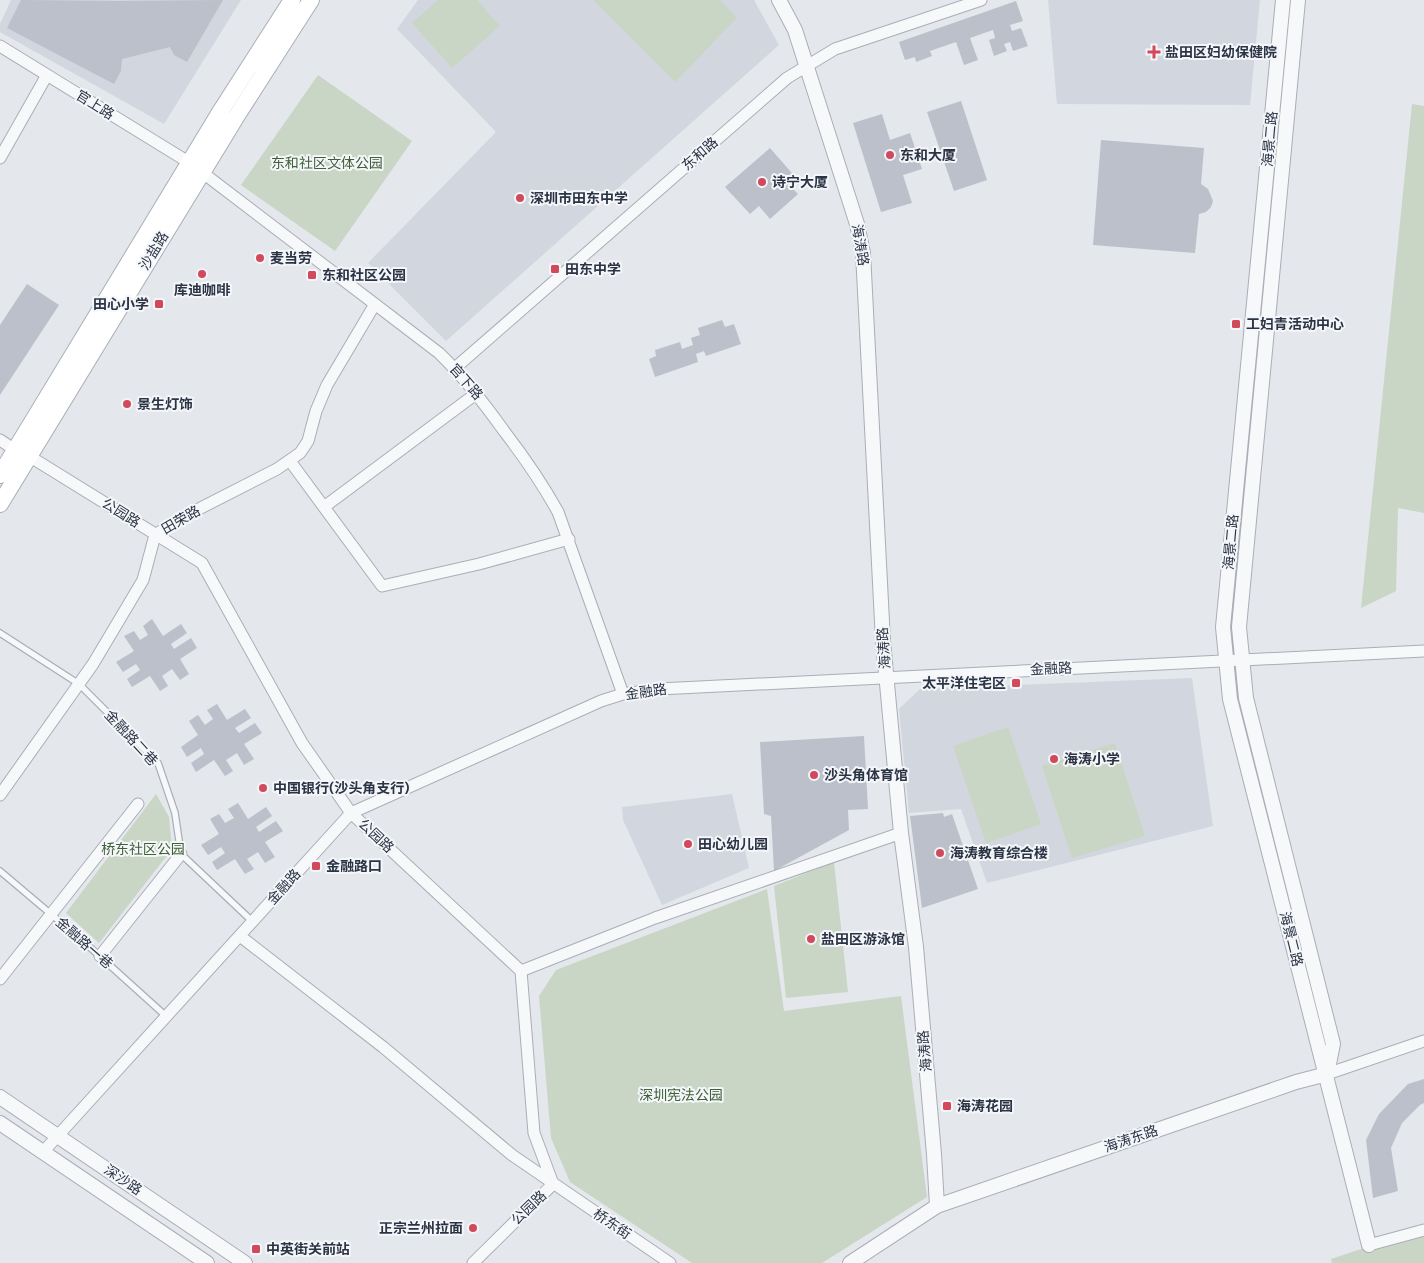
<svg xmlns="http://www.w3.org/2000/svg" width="1424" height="1263" font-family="Figtree,'Noto Sans SC',sans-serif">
	<rect width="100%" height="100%" fill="#e4e7ec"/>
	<path fill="#d2d6de" d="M 11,0 L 241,0 L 164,124 L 0,32 L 0,24 Z
		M 418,0 L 754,0 L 779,45 L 446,341 L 368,263 L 496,132 L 397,29 Z
		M 1048,0 L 1260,0 L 1250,105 L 1057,104 Z
		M 1192,678 L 1213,826 L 987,883 L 961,809 L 909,813 L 899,709 L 920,689 Z
		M 732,794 L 749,868 L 662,905 L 623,820 L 622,807 Z"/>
	<path fill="#c9d6c5" d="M 438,0 L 477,0 L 500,26 L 452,68 L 412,23 Z
		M 593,0 L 720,0 L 737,18 L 675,82 Z
		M 318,75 L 412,141 L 335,251 L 241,185 Z
		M 1412,104 L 1424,106 L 1424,513 L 1398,508 L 1396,591 L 1361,608 Z
		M 1008,727 L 1041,824 L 986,843 L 953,746 Z
		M 1115,743 L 1145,836 L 1072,858 L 1042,766 Z
		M 156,794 L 169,817 L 172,849 L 99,943 L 66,913 Z
		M 834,862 L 848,992 L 786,998 L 774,886 Z
		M 767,889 L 784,1011 L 901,996 L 927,1197 L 822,1263 L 692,1263 L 570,1182 L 551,1138 L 539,996 L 556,970 Z
		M 1424,1234 L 1424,1263 L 1332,1263 L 1331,1259 L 1367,1247 Z"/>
	<path fill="#bbc0ca" d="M 21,0 L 118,1 L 223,0 L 187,62 L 174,55 L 170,47 L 122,59 L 121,71 L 114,84 L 7,28 Z
		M 1016,1 L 1023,21 L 1010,25 L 1012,31 L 1021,28 L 1028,46 L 1013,51 L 1010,42 L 1004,44 L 1007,51 L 994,56 L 989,40 L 995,38 L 993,30 L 970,38 L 978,60 L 964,65 L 956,42 L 930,51 L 932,56 L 916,62 L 915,57 L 905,60 L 899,42 Z
		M 961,101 L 987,180 L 954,191 L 927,112 Z
		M 882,114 L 890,140 L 910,133 L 922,169 L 903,175 L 912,203 L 881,212 L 853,123 Z
		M 1101,140 L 1204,148 L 1201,184 L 1208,189 L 1213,201 L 1211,207 L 1206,212 L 1199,214 L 1195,253 L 1093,245 Z
		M 770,148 L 797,179 L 790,186 L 798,194 L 770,219 L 759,206 L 750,214 L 725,187 Z
		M 27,284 L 59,305 L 0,395 L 0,325 Z
		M 722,320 L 725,327 L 734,324 L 741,344 L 706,356 L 704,351 L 696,354 L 698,362 L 655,377 L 649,359 L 656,356 L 655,350 L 680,342 L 682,349 L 693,345 L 691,338 L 700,335 L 698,328 Z
		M 152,619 L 163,636 L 181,624 L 187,633 L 171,644 L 174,649 L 191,638 L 197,648 L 180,659 L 189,674 L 180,680 L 172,669 L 162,676 L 168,686 L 160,691 L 150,676 L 132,687 L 127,679 L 140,670 L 136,664 L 123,672 L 116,662 L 134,651 L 124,636 L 134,631 L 140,640 L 148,635 L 143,626 Z
		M 217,704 L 227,720 L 245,709 L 251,718 L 235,728 L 239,733 L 255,723 L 262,733 L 244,744 L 254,759 L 244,765 L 237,753 L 226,760 L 233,771 L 225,776 L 214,760 L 196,772 L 191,763 L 204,754 L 201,748 L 187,757 L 181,747 L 198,735 L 189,721 L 198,715 L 205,725 L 213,719 L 207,710 Z
		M 864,736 L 868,809 L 848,810 L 849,830 L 774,871 L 771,816 L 764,814 L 760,742 Z
		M 238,803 L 248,819 L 266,807 L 272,816 L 256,827 L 259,832 L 276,821 L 283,831 L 265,842 L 275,857 L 265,863 L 258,852 L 247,859 L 254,869 L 245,874 L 235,859 L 217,870 L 212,862 L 225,853 L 221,847 L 208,855 L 201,845 L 219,834 L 210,819 L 219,814 L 225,823 L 234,818 L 228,809 Z
		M 943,813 L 944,817 L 952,814 L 978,889 L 922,908 L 910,816 Z
		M 1424,1079 L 1424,1103 L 1420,1105 L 1402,1123 L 1391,1148 L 1398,1191 L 1373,1198 L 1366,1140 L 1379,1114 L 1408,1084 Z"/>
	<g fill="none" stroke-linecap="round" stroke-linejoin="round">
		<g stroke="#a9aeb7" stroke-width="8">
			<path id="service" d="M 0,633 L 79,684 L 158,763 L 175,813 L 181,854 L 253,922
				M 0,871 L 84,942 L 167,1017"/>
		</g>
		<g stroke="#a9aeb7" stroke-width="13">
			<path id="minor" d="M 0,46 L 190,163 L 439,353 C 464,377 484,403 504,431 C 524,457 542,483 558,512 L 623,694
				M 0,158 L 47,75
				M 455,368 L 787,78 L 835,49 L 981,0
				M 0,440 L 15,450
				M 29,456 L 202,563 L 302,743 L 351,813 L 521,971 L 534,1133 L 553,1184 L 473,1263
				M 290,461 L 382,586 L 479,564 L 569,539
				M 324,507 L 477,393
				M 0,795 L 93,664 L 143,580 L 155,535 L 185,516 L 277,469 L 300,453 L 308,441 L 316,411 L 327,385 L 375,304
				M 240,936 L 383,1047 L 512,1155 L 670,1263
				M 100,956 L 181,854
				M 521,971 L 655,918 L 901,833
				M 0,979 L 138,804
				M 1327,1074 L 1424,1041
				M 43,1152 L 351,813 L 601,701 L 623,694 L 659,689 L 1424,651
				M 1369,1245 L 1424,1230"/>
		</g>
		<g stroke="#a9aeb7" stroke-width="16">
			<path id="tertiary" d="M 779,0 L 795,30 L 857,224 L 863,253 L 883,641 L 901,833 L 916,947 L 934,1154 L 937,1206 L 850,1263
				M 1283,0 L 1223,627 L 1230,699 L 1369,1245
				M 1298,0 L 1239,627 L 1246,698 L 1333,1044 L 1327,1074
				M 0,1097 L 245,1263
				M 0,1123 L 207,1263
				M 937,1206 L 1296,1082 L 1327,1074"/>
		</g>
		<g stroke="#a9aeb7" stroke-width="18">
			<path id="secondary" d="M 0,475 L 222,109 L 292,0
				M 0,504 L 236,117 L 311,0"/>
		</g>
		<use href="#service" stroke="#f7f8fa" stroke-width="5.5"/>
		<use href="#minor" stroke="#f7f8fa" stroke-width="11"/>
		<use href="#tertiary" stroke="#f7f8fa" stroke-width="14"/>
		<use href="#secondary" stroke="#fff" stroke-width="16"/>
	</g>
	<g fill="#d1495b" stroke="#f4f6f9" stroke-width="2">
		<path d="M1151.5 44.5h5v5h5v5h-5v5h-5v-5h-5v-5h5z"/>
		<circle cx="890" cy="155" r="5"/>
		<circle cx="762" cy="182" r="5"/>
		<circle cx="520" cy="198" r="5"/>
		<circle cx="260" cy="258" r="5"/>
		<rect x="550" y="264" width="10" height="10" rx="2.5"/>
		<circle cx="202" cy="274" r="5"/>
		<rect x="307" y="270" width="10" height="10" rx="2.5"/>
		<rect x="154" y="299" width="10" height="10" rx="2.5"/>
		<rect x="1231" y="319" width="10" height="10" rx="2.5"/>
		<circle cx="127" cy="404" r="5"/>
		<rect x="1011" y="678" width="10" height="10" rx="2.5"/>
		<circle cx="1054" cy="759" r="5"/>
		<circle cx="814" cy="775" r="5"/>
		<circle cx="263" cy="788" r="5"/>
		<circle cx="688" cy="844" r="5"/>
		<circle cx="940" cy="853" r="5"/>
		<rect x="311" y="861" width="10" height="10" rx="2.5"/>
		<circle cx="811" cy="939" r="5"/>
		<rect x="942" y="1101" width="10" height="10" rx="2.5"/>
		<circle cx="473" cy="1228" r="5"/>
		<rect x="251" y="1244" width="10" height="10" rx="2.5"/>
	</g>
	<g text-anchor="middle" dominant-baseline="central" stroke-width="4" stroke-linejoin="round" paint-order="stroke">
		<g font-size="14" font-weight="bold" fill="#2b3445" stroke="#f4f6f9" text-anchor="start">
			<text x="1165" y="52">盐田区妇幼保健院</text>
			<text x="900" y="155">东和大厦</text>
			<text x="772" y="182">诗宁大厦</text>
			<text x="530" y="198">深圳市田东中学</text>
			<text x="270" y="258">麦当劳</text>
			<text x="565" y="269">田东中学</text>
			<text x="322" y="275">东和社区公园</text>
			<text x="202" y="290" text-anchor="middle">库迪咖啡</text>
			<text x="149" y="304" text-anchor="end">田心小学</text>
			<text x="1246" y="324">工妇青活动中心</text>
			<text x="137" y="404">景生灯饰</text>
			<text x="1006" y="683" text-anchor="end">太平洋住宅区</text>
			<text x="1064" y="759">海涛小学</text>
			<text x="824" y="775">沙头角体育馆</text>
			<text x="273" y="788">中国银行(沙头角支行)</text>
			<text x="698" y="844">田心幼儿园</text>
			<text x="950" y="853">海涛教育综合楼</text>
			<text x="326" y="866">金融路口</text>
			<text x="821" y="939">盐田区游泳馆</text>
			<text x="957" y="1106">海涛花园</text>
			<text x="463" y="1228" text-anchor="end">正宗兰州拉面</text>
			<text x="266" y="1249">中英街关前站</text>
		</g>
		<g font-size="14" fill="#2b3445" stroke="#f4f6f9">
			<text transform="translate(95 105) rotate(32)">官上路</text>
			<text transform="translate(1270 139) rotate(-85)">海景二路</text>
			<text transform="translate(700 154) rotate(-41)">东和路</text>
			<text transform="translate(860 245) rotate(80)">海涛路</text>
			<text transform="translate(154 251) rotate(-59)">沙盐路</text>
			<text transform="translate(466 382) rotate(49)">官下路</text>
			<text transform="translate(121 513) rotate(32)">公园路</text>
			<text transform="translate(181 520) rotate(-30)">田荣路</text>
			<text transform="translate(1231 542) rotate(-85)">海景二路</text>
			<text transform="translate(884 648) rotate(-94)">海涛路</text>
			<text transform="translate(1051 669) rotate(-3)">金融路</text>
			<text transform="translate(646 692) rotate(-8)">金融路</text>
			<text transform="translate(131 738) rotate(47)">金融路二巷</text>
			<text transform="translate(376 836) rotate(43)">公园路</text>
			<text transform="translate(284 887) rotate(-48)">金融路</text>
			<text transform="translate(1291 939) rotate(76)">海景二路</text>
			<text transform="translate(84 943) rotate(41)">金融路一巷</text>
			<text transform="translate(925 1051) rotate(-95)">海涛路</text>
			<text transform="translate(1131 1139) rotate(-19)">海涛东路</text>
			<text transform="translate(123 1180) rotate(34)">深沙路</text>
			<text transform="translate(529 1208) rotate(-44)">公园路</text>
			<text transform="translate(612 1224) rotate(34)">桥东街</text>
		</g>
		<g font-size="14" fill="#3f6138" stroke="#f4f6f9">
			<text x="327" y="163">东和社区文体公园</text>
			<text x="143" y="849">桥东社区公园</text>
			<text x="681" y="1095">深圳宪法公园</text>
		</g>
	</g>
</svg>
